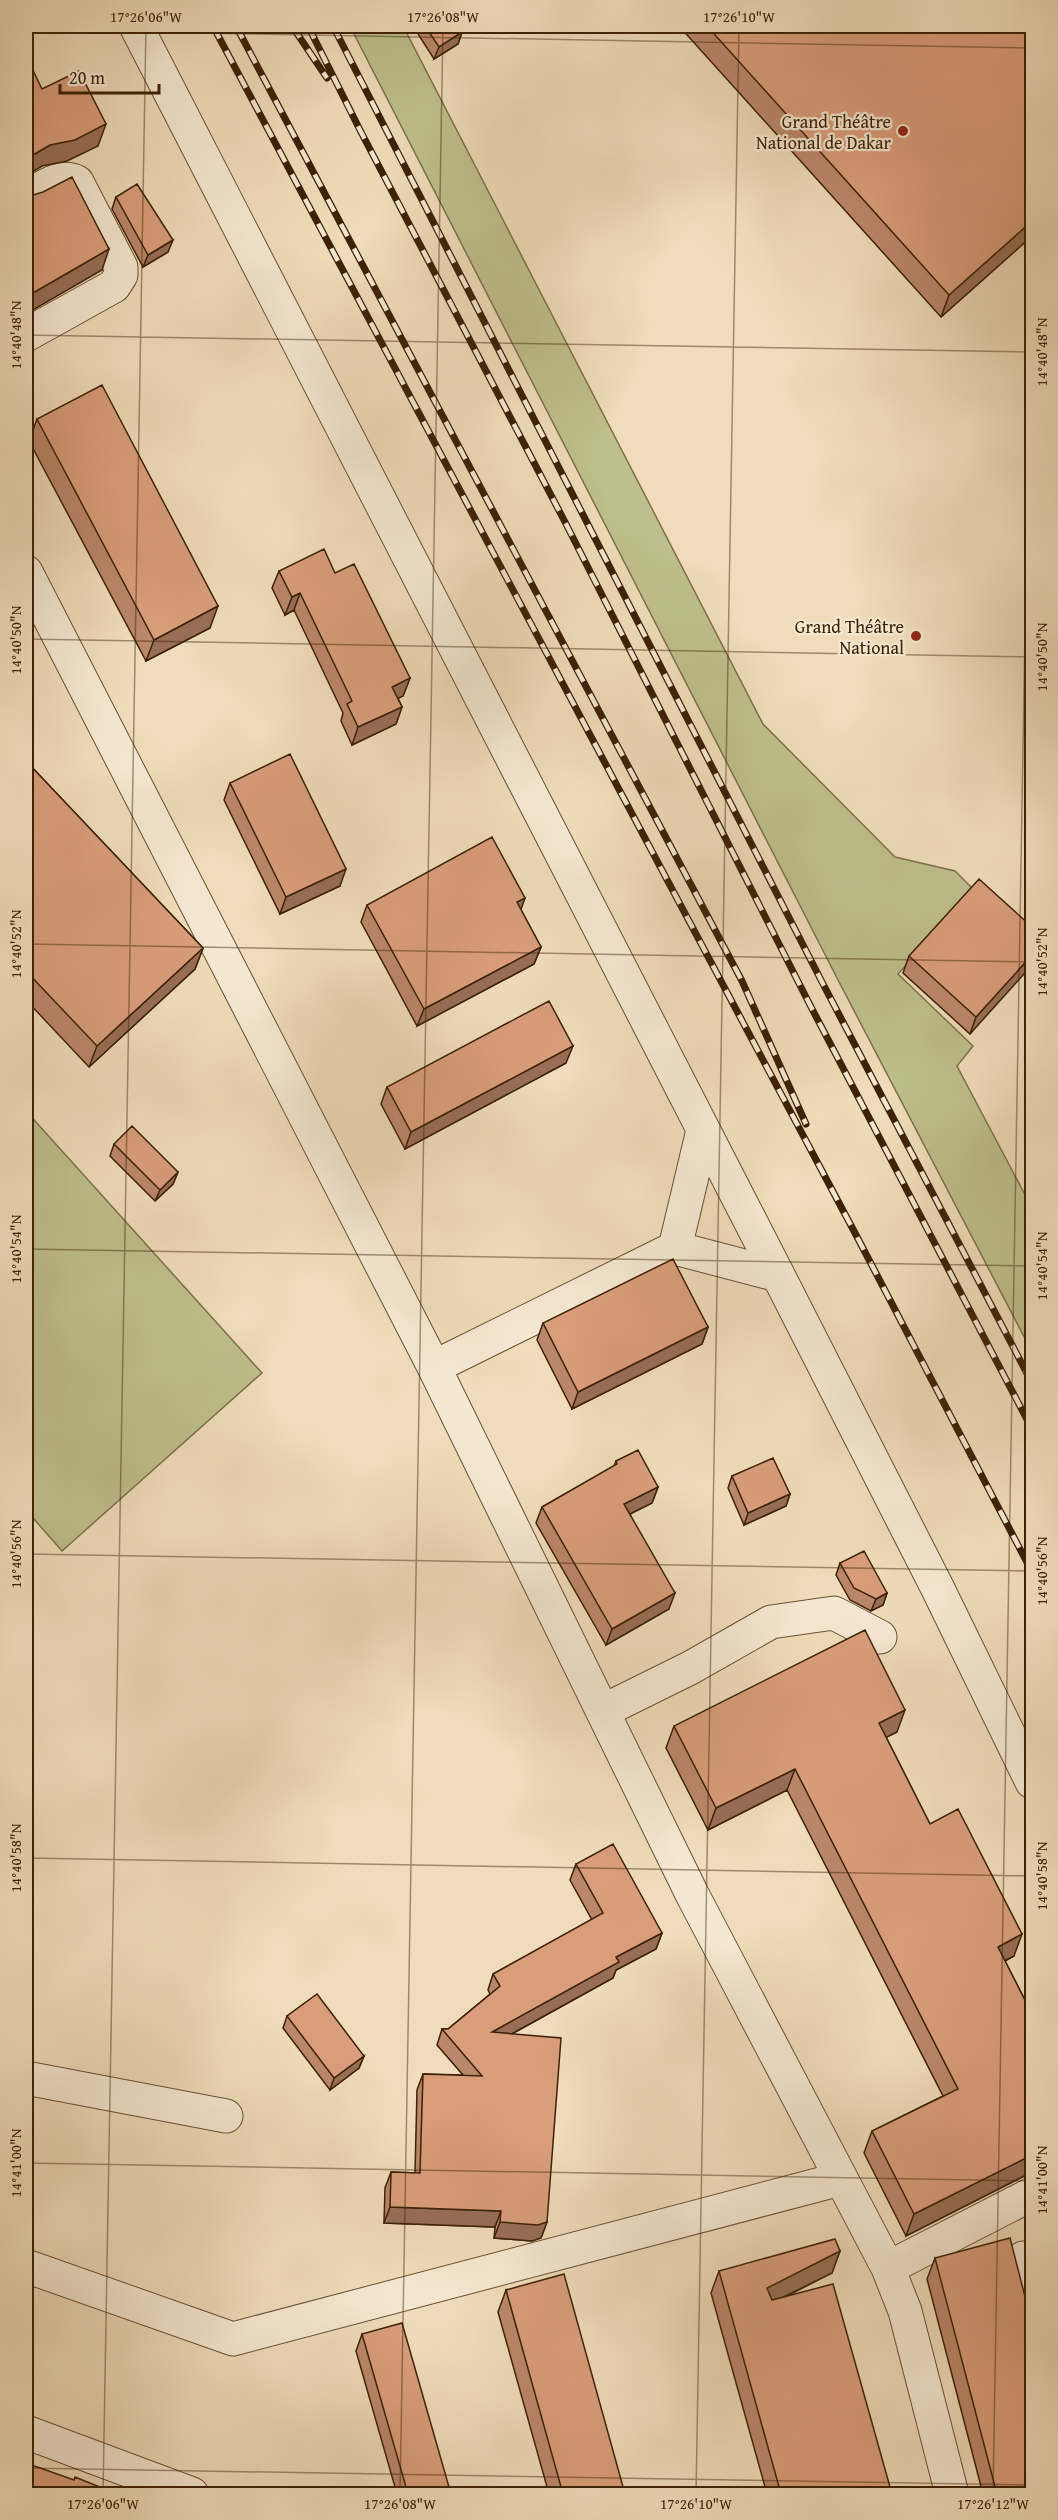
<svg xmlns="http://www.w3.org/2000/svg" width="1058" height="2520" font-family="'Gentium Book Plus',serif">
	<rect width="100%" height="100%" fill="#f0dcba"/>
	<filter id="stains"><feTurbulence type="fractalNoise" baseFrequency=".00333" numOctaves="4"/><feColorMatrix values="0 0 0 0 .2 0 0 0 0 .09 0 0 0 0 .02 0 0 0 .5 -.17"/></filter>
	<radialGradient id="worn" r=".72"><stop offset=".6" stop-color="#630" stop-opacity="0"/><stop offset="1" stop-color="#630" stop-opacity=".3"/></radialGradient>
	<path fill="#bebf8c" stroke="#7d7049" stroke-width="1.5" d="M 350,26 L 403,26 L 763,724 L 895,857 L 955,871 L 974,890 L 898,974 L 973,1046 L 957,1066 L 1032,1208 L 1032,1352 L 837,978 Z
		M 26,1111 L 262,1373 L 62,1551 L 26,1510 Z"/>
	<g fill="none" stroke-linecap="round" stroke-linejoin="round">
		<g stroke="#695033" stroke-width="35">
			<path id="minor" d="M 136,26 L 778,1275 L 938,1589 L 1032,1782
				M 26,197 C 41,189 60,173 77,182 L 121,267 L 121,275 L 114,286 L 26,335
				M 26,572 L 434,1367 L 692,1894 L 888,2268 L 905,2311 L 952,2494
				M 703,1130 L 675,1248 L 778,1275
				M 434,1367 L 675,1248
				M 603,1711 L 690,1668 L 771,1622 L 834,1613 L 880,1637
				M 26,2078 L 226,2116
				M 1023,2258 L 1032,2290
				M 26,2266 L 233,2339 L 840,2179
				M 888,2268 L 1032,2194
				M 26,2432 L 192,2494"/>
		</g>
		<use href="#minor" stroke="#f5e8d2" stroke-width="33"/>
		<g stroke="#3c2106" stroke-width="7">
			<path id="rail" d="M 213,26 L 855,1233 L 1032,1572
				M 236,26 L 742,981 L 806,1124
				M 292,26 L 327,78
				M 308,26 L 361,132 L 565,522 L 810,1005 L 1032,1429
				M 333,26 L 822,982 L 1032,1383"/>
		</g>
		<use href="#rail" stroke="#f5e8d2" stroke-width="4.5" stroke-dasharray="14" stroke-linecap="butt"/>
	</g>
	<path fill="#bb876a" stroke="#3c2106" stroke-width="1.5" d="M 413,26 L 458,26 L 462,32 L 458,44 L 434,59 Z
		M 679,26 L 1032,26 L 1032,236 L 941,317 Z
		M 116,197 L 168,252 L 143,267 L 112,209 Z
		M 37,419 L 210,628 L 146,661 L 29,441 Z
		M 279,571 L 335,573 L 410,678 L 403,696 L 398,698 L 402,707 L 396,724 L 352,745 L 341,721 L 343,713 L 294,610 L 285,615 L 272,588 Z
		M 26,761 L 203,948 L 195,969 L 89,1067 L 26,1000 Z
		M 230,783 L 340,886 L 280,914 L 224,800 Z
		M 367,905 L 521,910 L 541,947 L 534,964 L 417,1026 L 361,922 Z
		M 1032,927 L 970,1034 L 903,973 L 909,956 Z
		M 566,1063 L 405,1149 L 381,1104 L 387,1087 Z
		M 114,1144 L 178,1172 L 173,1184 L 155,1201 L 110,1156 Z
		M 543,1323 L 708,1327 L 702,1344 L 572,1409 L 537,1340 Z
		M 616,1461 L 658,1487 L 652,1503 L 630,1514 L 669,1609 L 606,1645 L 536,1523 L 542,1507 L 614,1466 Z
		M 732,1476 L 790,1494 L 786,1506 L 744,1525 L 728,1488 Z
		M 840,1563 L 887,1593 L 883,1605 L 871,1611 L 850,1600 L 836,1575 Z
		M 674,1726 L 897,1732 L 886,1737 L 930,1824 L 1014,1956 L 1005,1961 L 1032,2014 L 1032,2172 L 906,2236 L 864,2153 L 872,2131 L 943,2096 L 787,1790 L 708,1830 L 666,1748 Z
		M 576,1864 L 662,1933 L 656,1949 L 616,1970 L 613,1978 L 512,2034 L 547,2222 L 541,2238 L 532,2241 L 494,2238 L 495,2227 L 384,2223 L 385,2188 L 391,2172 L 415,2173 L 417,2090 L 423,2074 L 463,2075 L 437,2045 L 442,2029 L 448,2029 L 490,1994 L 488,1990 L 493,1974 L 592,1920 L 570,1880 Z
		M 287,2016 L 364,2056 L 359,2068 L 330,2090 L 283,2028 Z
		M 840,2251 L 832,2273 L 785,2297 L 892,2494 L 767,2494 L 711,2293 L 719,2271 Z
		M 935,2258 L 1032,2494 L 983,2494 L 927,2279 Z
		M 506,2290 L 625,2494 L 549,2494 L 498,2312 Z
		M 362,2334 L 449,2487 L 446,2494 L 397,2494 L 356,2351 Z"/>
	<path fill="#986e56" stroke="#3c2106" stroke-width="1.5" d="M 462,32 L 458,44 L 434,59 L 439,47 Z
		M 106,124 L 98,146 L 67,161 L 42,166 L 26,176 L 26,159 L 50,145 Z
		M 1032,221 L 1032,236 L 941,317 L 949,295 Z
		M 173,240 L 168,252 L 143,267 L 148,255 Z
		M 109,249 L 102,270 L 26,314 L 26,297 Z
		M 300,593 L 294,610 L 285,615 L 292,597 Z
		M 218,606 L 210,628 L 146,661 L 154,640 Z
		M 410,678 L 403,696 L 386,704 L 392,687 Z
		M 402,707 L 396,724 L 352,745 L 358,727 Z
		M 31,733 L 26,749 L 26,738 Z
		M 346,869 L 340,886 L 280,914 L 286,897 Z
		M 525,898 L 519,915 L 517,902 Z
		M 541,947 L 534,964 L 417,1026 L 424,1009 Z
		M 203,948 L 195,969 L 89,1067 L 97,1046 Z
		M 1032,955 L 1032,965 L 970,1034 L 976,1017 Z
		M 573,1046 L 566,1063 L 405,1149 L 411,1132 Z
		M 178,1172 L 173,1184 L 155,1201 L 160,1190 Z
		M 708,1327 L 702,1344 L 572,1409 L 578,1392 Z
		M 658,1487 L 652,1503 L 618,1520 L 624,1504 Z
		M 790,1494 L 786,1506 L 744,1525 L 748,1513 Z
		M 675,1593 L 669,1609 L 606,1645 L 612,1629 Z
		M 887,1593 L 883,1605 L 871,1611 L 876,1599 Z
		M 905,1710 L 897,1732 L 871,1745 L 879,1723 Z
		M 795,1769 L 787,1790 L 708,1830 L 716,1808 Z
		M 662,1933 L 656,1949 L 616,1970 L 613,1978 L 486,2048 L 492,2032 L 616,1957 Z
		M 1022,1934 L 1014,1956 L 990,1968 L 998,1947 Z
		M 364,2056 L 359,2068 L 330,2090 L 334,2078 Z
		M 1032,2155 L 1032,2172 L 906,2236 L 914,2214 Z
		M 390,2207 L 501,2211 L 495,2227 L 384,2223 Z
		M 500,2222 L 547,2222 L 541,2238 L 532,2241 L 494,2238 Z
		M 840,2251 L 832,2273 L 759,2309 L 767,2288 Z
		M 449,2487 L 446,2494 L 423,2494 Z"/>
	<path fill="#d99d7b" stroke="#3c2106" stroke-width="1.5" d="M 425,26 L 458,26 L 462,32 L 439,47 Z
		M 707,26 L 1032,26 L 1032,221 L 949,295 Z
		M 26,56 L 42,89 L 79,71 L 106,124 L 75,140 L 50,145 L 26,159 Z
		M 72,177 L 109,249 L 26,297 L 26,192 L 33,195 L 43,192 Z
		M 137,184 L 173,240 L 148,255 L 116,197 Z
		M 102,385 L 218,606 L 154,640 L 37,419 Z
		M 324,549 L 335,573 L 354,564 L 410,678 L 392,687 L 402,707 L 358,727 L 347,704 L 352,701 L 300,593 L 292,597 L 279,571 Z
		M 26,727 L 31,733 L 26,738 Z
		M 290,754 L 346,869 L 286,897 L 230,783 Z
		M 26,761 L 203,948 L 97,1046 L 26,971 Z
		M 492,837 L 525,898 L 517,902 L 541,947 L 424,1009 L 367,905 Z
		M 979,879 L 1032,927 L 1032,955 L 976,1017 L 909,956 Z
		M 549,1001 L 573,1046 L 411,1132 L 387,1087 Z
		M 132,1126 L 178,1172 L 160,1190 L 114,1144 Z
		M 673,1259 L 708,1327 L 578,1392 L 543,1323 Z
		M 638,1450 L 658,1487 L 624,1504 L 675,1593 L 612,1629 L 542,1507 L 617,1464 L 616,1461 Z
		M 773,1458 L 790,1494 L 748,1513 L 732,1476 Z
		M 864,1551 L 887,1593 L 876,1599 L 854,1588 L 840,1563 Z
		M 865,1630 L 905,1710 L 879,1723 L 930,1824 L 958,1809 L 1022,1934 L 998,1947 L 1032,2014 L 1032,2155 L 914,2214 L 872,2131 L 958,2089 L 795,1769 L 716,1808 L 674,1726 Z
		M 613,1844 L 662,1933 L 616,1957 L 619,1962 L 492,2032 L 561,2038 L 547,2222 L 538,2225 L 500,2222 L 501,2211 L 390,2207 L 391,2172 L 420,2173 L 423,2074 L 482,2076 L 442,2029 L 448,2029 L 500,1986 L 493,1974 L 603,1913 L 576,1864 Z
		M 317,1994 L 364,2056 L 334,2078 L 287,2016 Z
		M 1010,2238 L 1032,2324 L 1032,2494 L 997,2494 L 935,2258 Z
		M 835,2239 L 840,2251 L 767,2288 L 772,2300 L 833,2284 L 892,2494 L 781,2494 L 719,2271 Z
		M 564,2274 L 625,2494 L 563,2494 L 506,2290 Z
		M 402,2323 L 449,2487 L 423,2494 L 408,2494 L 362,2334 Z
		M 26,2463 L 74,2480 L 75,2477 L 117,2494 L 26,2494 Z"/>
	<path fill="none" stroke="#3c2106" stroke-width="1.5" stroke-opacity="0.45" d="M 26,30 L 1032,48M 26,335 L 1032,352M 26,639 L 1032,657M 26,944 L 1032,962M 26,1249 L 1032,1266M 26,1554 L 1032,1571M 26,1858 L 1032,1876M 26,2163 L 1032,2181M 26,2468 L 1032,2485M 103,2494 L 146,26M 400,2494 L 443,26M 696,2494 L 739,26M 993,2494 L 1032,223"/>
	<g fill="#8f2418" stroke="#f5e8d2" stroke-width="2">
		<circle cx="903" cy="131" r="6"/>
		<circle cx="916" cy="636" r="6"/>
	</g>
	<g text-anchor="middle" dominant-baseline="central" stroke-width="4.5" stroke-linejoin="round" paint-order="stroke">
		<g font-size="18" fill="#3c2106" stroke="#f5e8d2" text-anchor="end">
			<text x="891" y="121">Grand Théâtre<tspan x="891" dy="21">National de Dakar</tspan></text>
			<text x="904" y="626">Grand Théâtre<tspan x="904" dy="21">National</tspan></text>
		</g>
	</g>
	<rect width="1058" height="2520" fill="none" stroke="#f0dcba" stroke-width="66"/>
	<path d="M60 84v9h99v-9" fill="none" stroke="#3c2106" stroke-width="3"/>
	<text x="69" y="84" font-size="18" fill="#3c2106" stroke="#f5e8d2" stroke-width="4.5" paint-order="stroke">20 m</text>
	<rect x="33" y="33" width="992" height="2454" fill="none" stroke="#3c2106" stroke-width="2"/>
	<g font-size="15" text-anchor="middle" fill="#3c2106">
		<text x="146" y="22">17°26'06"W</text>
		<text x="443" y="22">17°26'08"W</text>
		<text x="739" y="22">17°26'10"W</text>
		<text transform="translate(16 335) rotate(-90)" y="5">14°40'48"N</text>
		<text transform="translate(1042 352) rotate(-90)" y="5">14°40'48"N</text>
		<text transform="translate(16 640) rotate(-90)" y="5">14°40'50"N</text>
		<text transform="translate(1042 657) rotate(-90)" y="5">14°40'50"N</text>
		<text transform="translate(16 944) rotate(-90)" y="5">14°40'52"N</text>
		<text transform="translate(1042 962) rotate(-90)" y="5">14°40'52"N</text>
		<text transform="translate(16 1249) rotate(-90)" y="5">14°40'54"N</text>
		<text transform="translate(1042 1266) rotate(-90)" y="5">14°40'54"N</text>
		<text transform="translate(16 1554) rotate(-90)" y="5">14°40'56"N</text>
		<text transform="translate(1042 1571) rotate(-90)" y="5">14°40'56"N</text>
		<text transform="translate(16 1858) rotate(-90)" y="5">14°40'58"N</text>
		<text transform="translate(1042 1876) rotate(-90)" y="5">14°40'58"N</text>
		<text transform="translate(16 2163) rotate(-90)" y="5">14°41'00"N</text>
		<text transform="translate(1042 2180) rotate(-90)" y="5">14°41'00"N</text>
		<text x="103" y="2509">17°26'06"W</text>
		<text x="400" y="2509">17°26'08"W</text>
		<text x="696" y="2509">17°26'10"W</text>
		<text x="993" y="2509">17°26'12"W</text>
	</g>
	<rect width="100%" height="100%" filter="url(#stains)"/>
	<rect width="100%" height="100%" fill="url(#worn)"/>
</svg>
